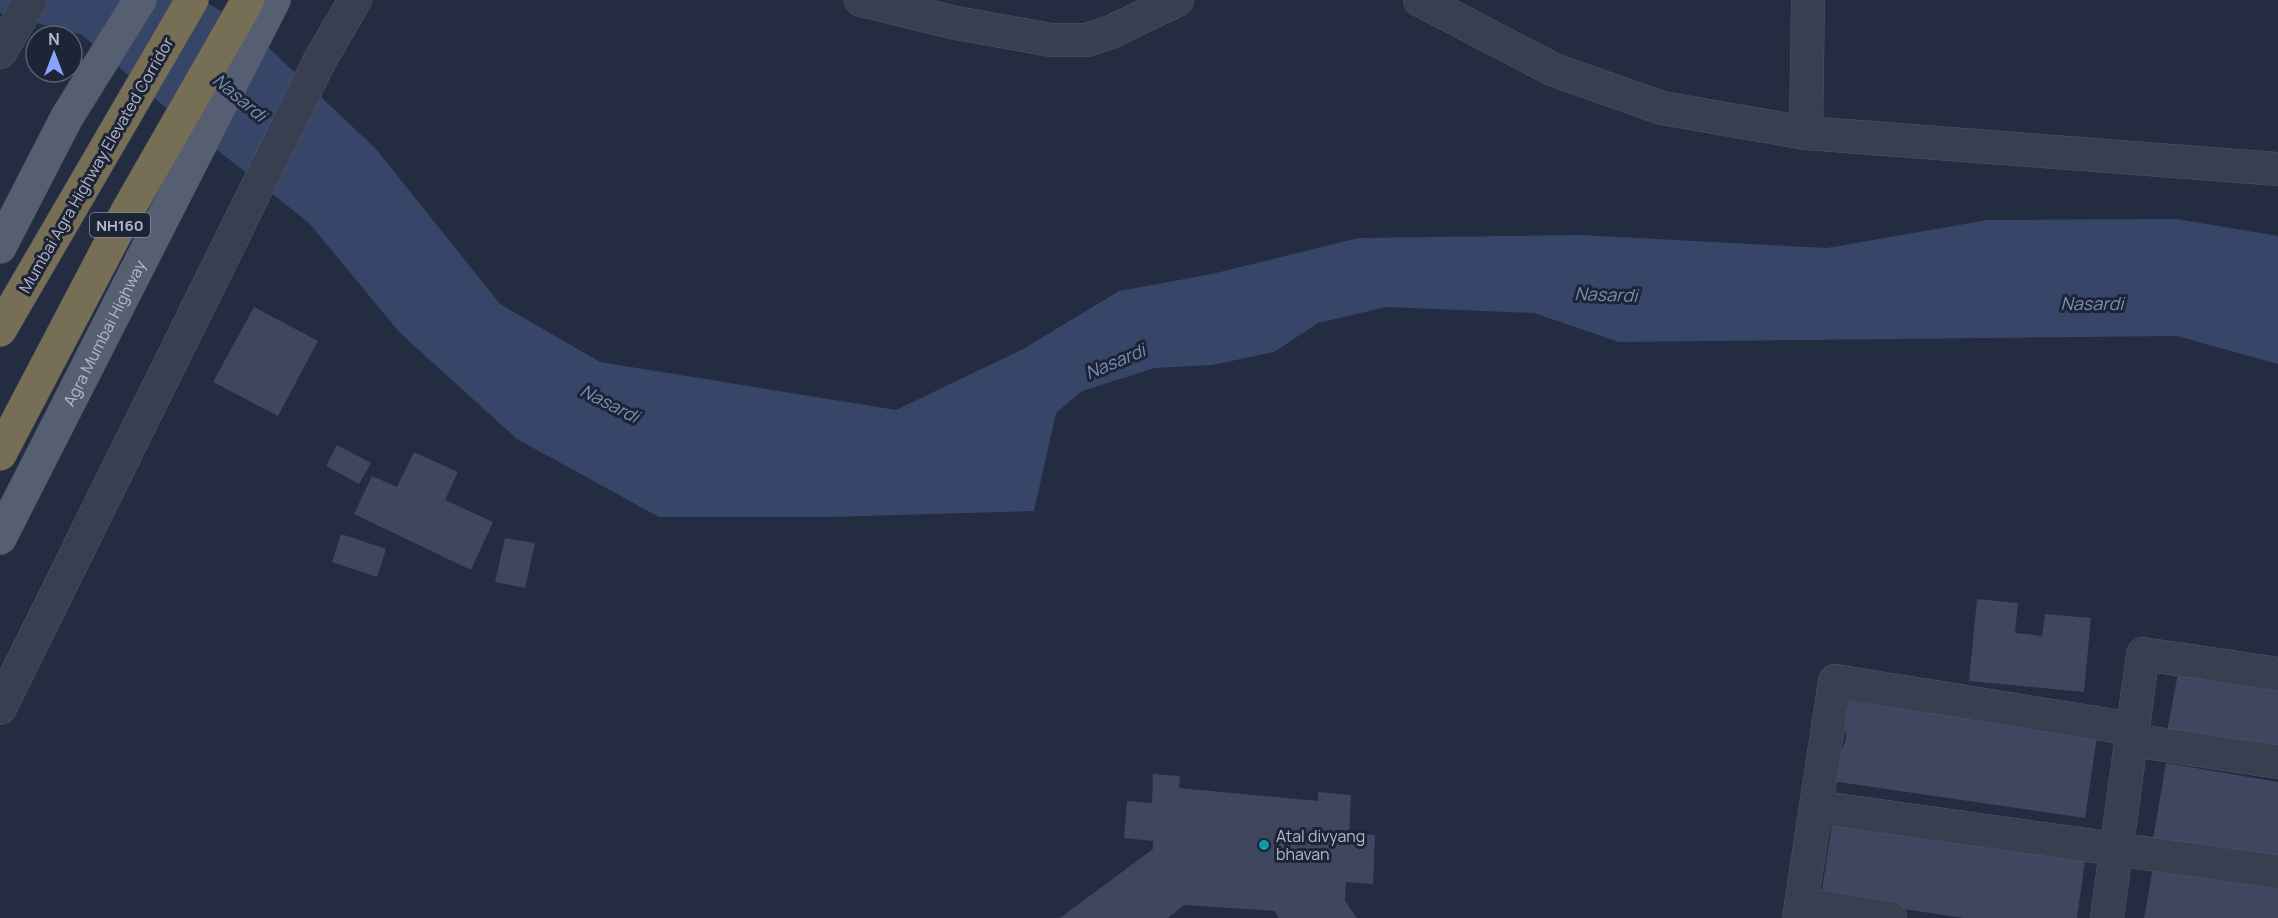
<svg xmlns="http://www.w3.org/2000/svg" width="2278" height="918" font-family="Manrope,sans-serif">
	<rect width="100%" height="100%" fill="#242c41"/>
	<path fill="#374569" d="M 0,0 L 203,0 L 249,29 L 375,148 L 500,304 L 600,362 L 896,410 L 1023,349 L 1119,291 L 1212,274 L 1358,238 L 1580,235 L 1827,248 L 1988,220 L 2176,219 L 2278,236 L 2278,364 L 2177,336 L 1619,342 L 1534,313 L 1386,307 L 1318,323 L 1274,352 L 1212,365 L 1155,368 L 1082,391 L 1056,413 L 1034,511 L 828,517 L 659,517 L 517,439 L 400,333 L 309,223 L 187,126 L 82,35 L 0,13 Z"/>
	<path fill="#3e475f" d="M 254,307 L 318,341 L 278,416 L 213,382 Z
		M 337,445 L 371,463 L 359,484 L 326,466 Z
		M 414,452 L 458,472 L 445,500 L 493,522 L 471,570 L 354,514 L 372,476 L 397,487 Z
		M 341,534 L 386,549 L 377,577 L 332,562 Z
		M 505,538 L 535,543 L 525,588 L 495,582 Z
		M 1977,599 L 2018,603 L 2015,633 L 2042,636 L 2045,614 L 2091,618 L 2084,692 L 1969,681 Z
		M 2179,668 L 2278,681 L 2278,754 L 2166,737 Z
		M 1843,700 L 2097,737 L 2085,818 L 1831,781 L 1846,739 Z
		M 2166,763 L 2278,782 L 2278,861 L 2153,839 Z
		M 1153,774 L 1180,776 L 1179,788 L 1318,801 L 1318,792 L 1351,795 L 1349,833 L 1375,835 L 1373,884 L 1346,882 L 1345,901 L 1357,918 L 1279,918 L 1274,911 L 1184,905 L 1168,918 L 1060,918 L 1153,849 L 1153,841 L 1124,838 L 1127,801 L 1152,803 Z
		M 1833,817 L 2086,853 L 2077,918 L 1964,918 L 1821,897 Z
		M 2153,867 L 2278,888 L 2278,918 L 2144,918 Z"/>
	<g fill="none" stroke-linecap="round" stroke-linejoin="round">
		<g stroke="#505768" stroke-width="34">
			<path id="minor" d="M 861,0 L 956,23 L 1051,40 L 1087,40 L 1111,32 L 1177,0
				M 1420,0 L 1554,70 L 1662,108 L 1806,133 L 2278,169
				M 0,52 L 31,0
				M 1806,133 L 1808,0
				M 0,708 L 320,60 L 355,0
				M 2132,740 L 2278,762
				M 1816,807 L 2278,872
				M 1801,904 L 1890,918
				M 1799,918 L 1835,681 L 2133,729
				M 2107,918 L 2143,654 L 2278,674"/>
		</g>
		<g stroke="#42485a" stroke-width="34">
			<g id="major">
				<path d="M 0,247 L 67,117 L 140,0"/>
				<path id="s1" d="M 0,538 L 274,0"/>
			</g>
		</g>
		<g stroke="#404758" stroke-width="34">
			<path id="highway" d="M 0,330 L 192,0
				M 0,454 L 128,210 L 248,0"/>
		</g>
		<use href="#minor" stroke="#383f51" stroke-width="33"/>
		<use href="#major" stroke="#565e71" stroke-width="33"/>
		<use href="#highway" stroke="#776f55" stroke-width="33"/>
	</g>
	<circle fill="#0f9aa8" stroke="#1d2436" stroke-width="2" cx="1264" cy="845" r="6"/>
	<g text-anchor="middle" dominant-baseline="central" stroke-width="6" stroke-linejoin="round" paint-order="stroke">
		<rect fill="#1d2436" stroke="#878d9e" stroke-width="1.5" x="90" y="213" width="60" height="24" rx="4.5"/>
		<g font-size="15" font-weight="bold" fill="#b5bacb">
			<text x="120" y="225">NH160</text>
		</g>
		<g font-size="16" fill="#b5bacb" stroke="#1d2436">
			<text transform="translate(96 165) rotate(-60)">Mumbai Agra Highway Elevated Corridor</text>
			<text stroke="none"><textPath href="#s1" startOffset="230">Agra Mumbai Highway</textPath></text>
		</g>
		<g font-size="16" fill="#b5bacb" stroke="#1d2436" text-anchor="start">
			<text x="1276" y="836">Atal divyang<tspan x="1276" dy="18">bhavan</tspan></text>
		</g>
		<g font-size="18" font-style="italic" fill="#7b8cb4" stroke="#1d2436">
			<text transform="translate(240 97) rotate(40)">Nasardi</text>
			<text transform="translate(1606 294) rotate(2)">Nasardi</text>
			<text x="2092" y="303">Nasardi</text>
			<text transform="translate(1115 361) rotate(-23)">Nasardi</text>
			<text transform="translate(610 403) rotate(27)">Nasardi</text>
		</g>
	</g>
	<g transform="translate(54 54)"><circle r="28" fill="#1d2436" stroke="#5a6072" stroke-width="1.5"/>
	<path d="M0-4.5L10 22L0 15L-10 22Z" fill="#88a5fd"/>
	<text y="-9" font-size="16" font-weight="bold" text-anchor="middle" fill="#b5bacb">N</text>
	</g>
</svg>
